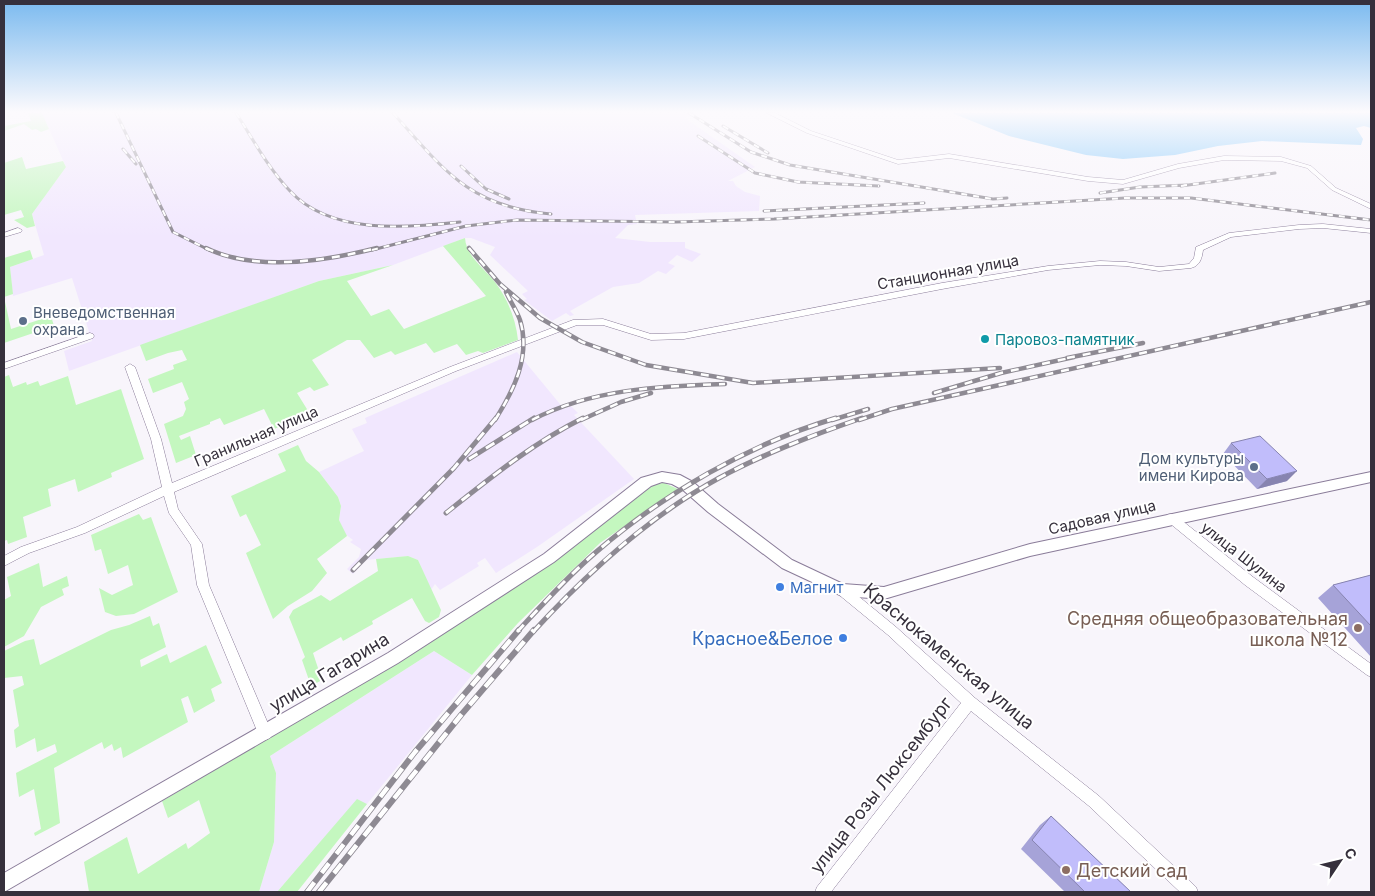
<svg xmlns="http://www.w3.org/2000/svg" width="1375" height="896" font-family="Inter,sans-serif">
	<rect width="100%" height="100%" fill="#f8f5fb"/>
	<path fill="#f1e7fe" d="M 42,113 L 700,113 L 685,118 L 755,167 L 728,181 L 733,181 L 736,186 L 745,192 L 760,196 L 759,211 L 635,215 L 637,224 L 628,225 L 615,238 L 650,242 L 685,242 L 685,248 L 701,254 L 692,262 L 677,255 L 668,263 L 675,266 L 666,274 L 658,271 L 639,283 L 613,287 L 570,311 L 574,315 L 570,316 L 566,313 L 552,321 L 524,300 L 527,299 L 522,294 L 528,291 L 490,255 L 495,247 L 471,238 L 465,238 L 393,265 L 319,281 L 69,371 L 64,351 L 92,341 L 72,278 L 13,296 L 10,267 L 44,255 L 32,214 L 66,167 Z
		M 517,352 L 564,409 L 571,406 L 578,413 L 574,415 L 634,479 L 537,547 L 496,573 L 485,558 L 477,563 L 479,566 L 440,590 L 435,584 L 431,590 L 418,560 L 408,556 L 366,560 L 353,574 L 347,569 L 359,557 L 361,549 L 350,542 L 353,540 L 345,534 L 339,520 L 341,506 L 338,497 L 319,472 L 364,451 L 352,429 L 367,423 L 365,418 Z
		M 434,651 L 472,675 L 367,804 L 357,800 L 277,892 L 259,892 L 274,842 L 276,773 L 270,756 Z"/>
	<path fill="#c4f7bf" d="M 28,113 L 42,113 L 49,129 L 41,132 L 36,129 L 32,130 L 24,124 L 4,131 L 4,126 L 31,121 Z
		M 22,157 L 26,169 L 63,161 L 66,167 L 32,214 L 35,226 L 27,228 L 14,220 L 24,217 L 21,210 L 4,215 L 4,163 Z
		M 465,238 C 466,256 484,268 495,282 C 508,299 516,320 518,340 L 483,353 L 478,351 L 466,355 L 457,344 L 434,353 L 426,343 L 395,355 L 391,351 L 374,358 L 360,340 L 347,340 L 312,360 L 329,385 L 314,391 L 310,387 L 297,393 L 310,414 L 274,429 L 264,409 L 224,425 L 220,418 L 210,422 L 210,424 L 179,436 L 181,440 L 190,436 L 196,455 L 176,463 L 164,424 L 183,416 L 186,409 L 184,402 L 189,399 L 182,382 L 153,393 L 148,379 L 174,369 L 173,365 L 187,360 L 182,350 L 168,353 L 146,361 L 140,345 L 319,281 L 393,265 L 347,281 L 371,316 L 389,309 L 404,329 L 486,296 L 443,246 Z
		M 30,250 L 33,259 L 10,267 L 13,294 L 4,297 L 11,329 L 51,316 L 54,326 L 4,343 L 4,258 Z
		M 9,375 L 13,387 L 26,382 L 27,385 L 38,381 L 40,386 L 68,376 L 76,405 L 121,389 L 144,459 L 111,473 L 112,477 L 78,492 L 75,479 L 48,489 L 51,506 L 23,517 L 27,537 L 8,544 L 7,540 L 4,541 L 4,377 Z
		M 298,445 L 306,461 L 319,472 L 338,497 L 341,506 L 339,520 L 347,536 L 317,559 L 327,573 L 312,591 L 288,606 L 273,619 L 246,553 L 261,545 L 246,514 L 240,517 L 231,496 L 286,471 L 278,454 Z
		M 664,483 L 678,489 L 600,543 L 518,623 L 472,675 L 434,651 L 270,756 L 276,773 L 274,842 L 259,892 L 89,892 L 84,862 L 127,837 L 138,874 L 186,843 L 188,849 L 210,833 L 199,800 L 168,818 L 162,801 L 359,685 L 653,484 Z
		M 139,514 L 143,520 L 151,517 L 178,592 L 134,614 L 116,616 L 105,612 L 99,588 L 112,595 L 133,585 L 128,565 L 108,574 L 101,549 L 95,551 L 91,535 Z
		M 408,556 L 418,560 L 441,610 L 439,617 L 429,623 L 425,621 L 412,598 L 372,621 L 373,624 L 343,641 L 341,637 L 313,653 L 322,680 L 311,686 L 302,660 L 305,657 L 289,617 L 293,610 L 321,595 L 330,601 L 378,571 L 376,559 Z
		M 39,563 L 43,587 L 67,576 L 69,586 L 62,589 L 64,595 L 41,607 L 24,636 L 4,647 L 4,600 L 11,596 L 7,577 Z
		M 150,616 L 153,626 L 159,623 L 166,647 L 140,660 L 141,667 L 167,654 L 170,663 L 206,645 L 222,683 L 211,689 L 215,701 L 194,713 L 188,696 L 181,699 L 188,722 L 123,758 L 121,747 L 114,751 L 112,744 L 104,749 L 102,742 L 54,768 L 60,823 L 35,836 L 34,833 L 41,829 L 34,789 L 19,797 L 16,773 L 57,752 L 55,744 L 37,752 L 35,738 L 16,748 L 14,730 L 19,726 L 13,690 L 24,685 L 22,676 L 4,678 L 4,651 L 25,641 L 34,639 L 40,665 L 111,630 L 129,625 Z
		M 357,799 L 367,804 L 297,892 L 277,892 Z"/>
	<path fill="#79c4fa" d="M 952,113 L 1371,113 L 1371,128 L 1364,126 L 1356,128 L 1363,139 L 1361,145 L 1262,141 L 1218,146 L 1175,155 L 1123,159 L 1086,155 L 1009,136 Z"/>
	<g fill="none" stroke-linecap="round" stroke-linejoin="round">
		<g stroke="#8a7c99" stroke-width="1">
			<path id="minor" d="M 767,113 L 775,113 L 811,131 L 898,160 L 949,154 L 1088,177 L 1123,180 L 1178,164 L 1224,156 L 1281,157 L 1311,166 L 1336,188 L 1371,204 L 1371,209 L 1332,190 L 1307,168 L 1281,161 L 1224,160 L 1179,168 L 1123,184 L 1088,181 L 949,158 L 898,164 L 807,133 Z
				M 1323,224 L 1371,229 L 1371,233 L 1323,228 L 1299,229 L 1231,237 L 1203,250 C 1202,258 1200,266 1191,268 L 1159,271 L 1126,266 L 1100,265 L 1048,270 L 942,289 L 684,339 L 651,340 L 603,325 L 577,325 L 456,371 L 174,492 L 178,509 L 202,544 L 209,585 L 272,733 L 270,738 L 265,740 L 260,738 L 197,585 L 191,545 L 169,513 L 164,496 L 85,533 L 29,553 L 4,566 L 4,556 L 21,547 L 77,527 L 162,487 L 151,439 L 125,367 L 130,364 L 135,367 L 161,439 L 172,483 L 450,367 L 573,320 L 603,319 L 651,334 L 684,333 L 942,283 L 1048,266 L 1100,261 L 1126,262 L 1159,267 L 1189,264 L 1194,258 L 1196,247 L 1229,233 L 1299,225 Z
				M 18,228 L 22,230 L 21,232 L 4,237 L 4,233 Z
				M 90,333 L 93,334 L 94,336 L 93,338 L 4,369 L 4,363 Z
				M 1171,514 L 1175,515 L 1253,577 L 1371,664 L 1371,677 L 1367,675 L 1245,585 L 1167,521 L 1166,518 L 1167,515 Z
				M 842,585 L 846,586 L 896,627 L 975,698 L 1099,796 L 1196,887 L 1198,892 L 1180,892 L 1089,806 L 971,711 L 831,892 L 815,892 L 817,887 L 961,703 L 888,635 L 838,594 L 836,590 L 838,586 Z"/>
		</g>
		<g stroke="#8a7c99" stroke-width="2">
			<path id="tertiary" d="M 662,472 L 680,475 L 693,482 L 718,504 L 792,560 L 843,584 L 884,587 L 1030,544 L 1371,472 L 1371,482 L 1030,556 L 884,599 L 842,596 L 782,568 L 708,512 L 683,490 L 672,484 L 662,482 L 651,486 L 554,562 L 398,663 L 4,892 L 4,873 L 388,653 L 544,554 L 641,478 Z"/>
		</g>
		<use href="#minor" fill="#fff" fill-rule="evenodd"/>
		<use href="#tertiary" fill="#fff" fill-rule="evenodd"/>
		<g stroke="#8e8a93" stroke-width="3">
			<path id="rail-far3" d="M 116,113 L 173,232 L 209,250
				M 236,113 C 253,139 268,168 290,191 C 331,235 406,228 460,222
				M 393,113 C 444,170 469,207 551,214
				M 689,113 L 751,152 L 790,165 L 993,199 L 1007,198
				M 723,126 L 768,153
				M 698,136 L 755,173 L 798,182 L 879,186
				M 123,149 L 136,164
				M 461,166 L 486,189 L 509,199
				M 1181,186 L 1275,173
				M 1100,193 L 1140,187 L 1187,185
				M 764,211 L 924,203
				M 469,248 L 470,250
				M 372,250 L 466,226 L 517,220 L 676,222 L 774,219 L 1125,198 L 1191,198 L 1371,220"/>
		</g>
		<g stroke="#8e8a93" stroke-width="4.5">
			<path id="rail-far2" d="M 206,248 C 255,272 326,261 377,248
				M 469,248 L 500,284 L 540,318 L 582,342 L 646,365 L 753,383 L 1000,368
				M 1067,358 L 1143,343
				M 934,393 L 1001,373 L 1074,357
				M 495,420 C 514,390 531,356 520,320 C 517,311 510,301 506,292
				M 532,420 C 591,389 660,386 725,384
				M 581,420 L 621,402 L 651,393
				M 832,420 L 868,409
				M 859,420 L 892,409 L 1371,302"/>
		</g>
		<g stroke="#8e8a93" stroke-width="5">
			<path id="rail-far1" d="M 469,459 L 534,418
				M 446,513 C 490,478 533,443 583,418
				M 353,570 L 454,468 L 496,418
				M 517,632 C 542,605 567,577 595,553 C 663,494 749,444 836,418
				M 533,632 C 587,573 648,517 719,478 C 765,453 813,435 862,418"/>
		</g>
		<g stroke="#8e8a93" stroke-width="6">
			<path id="rail" d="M 307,892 L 415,752 L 519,630
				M 319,892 L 461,715 L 534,630"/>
		</g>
		<use href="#rail-far3" stroke="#fff" stroke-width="2" stroke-dasharray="6" stroke-linecap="butt"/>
		<use href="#rail-far2" stroke="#fff" stroke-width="2.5" stroke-dasharray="8" stroke-linecap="butt"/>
		<use href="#rail-far1" stroke="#fff" stroke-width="3" stroke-dasharray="10" stroke-linecap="butt"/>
		<use href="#rail" stroke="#fff" stroke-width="4.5" stroke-dasharray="12" stroke-linecap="butt"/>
	</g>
	<path fill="#a6a3d8" d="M 1231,443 L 1287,481 L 1257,489 L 1223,454 Z
		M 1371,575 L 1371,657 L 1318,598 L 1333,585 Z
		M 1051,816 L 1131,892 L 1065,892 L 1021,849 L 1040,825 Z"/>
	<path fill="#8784b0" d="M 1297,471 L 1287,481 L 1257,489 L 1267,479 Z"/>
	<path fill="#c1bdfb" stroke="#8784b0" d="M 1260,436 L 1297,471 L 1267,479 L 1231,443 Z
		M 1371,575 L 1371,626 L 1333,585 Z
		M 1051,816 L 1131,892 L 1085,892 L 1032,840 Z"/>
	<linearGradient id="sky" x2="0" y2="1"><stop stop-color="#7bbaef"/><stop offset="0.47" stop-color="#fcfafd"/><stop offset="1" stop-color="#fcfafd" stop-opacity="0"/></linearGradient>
	<rect width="1375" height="238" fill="url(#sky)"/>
	<g fill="#5c6f8a" stroke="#fff" stroke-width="2">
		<circle cx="23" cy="321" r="5"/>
		<circle cx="1254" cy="467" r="5"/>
	</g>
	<circle fill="#0f9aa8" stroke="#fff" stroke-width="2" cx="985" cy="339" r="5"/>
	<g fill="#3f7fe0" stroke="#fff" stroke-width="2">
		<circle cx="780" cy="587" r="5"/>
		<circle cx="843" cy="638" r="5"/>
	</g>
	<g fill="#8d6e63" stroke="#fff" stroke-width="2">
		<circle cx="1358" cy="628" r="5"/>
		<circle cx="1066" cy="870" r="5"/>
	</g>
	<g text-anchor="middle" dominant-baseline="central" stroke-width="4" stroke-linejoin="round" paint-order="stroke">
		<g font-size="15" fill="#36303c" stroke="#fff">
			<text transform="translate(948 272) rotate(-10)">Станционная улица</text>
			<text transform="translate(256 436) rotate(-23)">Гранильная улица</text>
			<text transform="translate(1102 517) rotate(-13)">Садовая улица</text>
			<text transform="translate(1244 557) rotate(38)">улица Шулина</text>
		</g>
		<g font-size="15" fill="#4e5e75" stroke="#fff" text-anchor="start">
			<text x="33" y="312">Вневедомственная<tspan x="33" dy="17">охрана</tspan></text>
			<text x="1244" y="458" text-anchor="end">Дом культуры<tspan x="1244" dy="17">имени Кирова</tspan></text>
		</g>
		<g font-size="15" fill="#0d838f" stroke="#fff" text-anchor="start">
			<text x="995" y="339">Паровоз-памятник</text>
		</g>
		<g font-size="15" fill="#366cbe" stroke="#fff" text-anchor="start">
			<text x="790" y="587">Магнит</text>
		</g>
		<g font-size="18" fill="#785e54" stroke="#fff" text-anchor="end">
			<text x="1348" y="618">Средняя общеобразовательная<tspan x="1348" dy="21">школа №12</tspan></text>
			<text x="1076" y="870" text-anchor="start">Детский сад</text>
		</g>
		<g font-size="18" fill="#366cbe" stroke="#fff" text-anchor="end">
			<text x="833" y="638">Красное&amp;Белое</text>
		</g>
		<g font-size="18" fill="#36303c" stroke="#fff">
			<text transform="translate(949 656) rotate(40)">Краснокаменская улица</text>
			<text transform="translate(329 672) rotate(-31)">улица Гагарина</text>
			<text transform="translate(881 785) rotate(-52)">улица Розы Люксембург</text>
		</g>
	</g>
	<rect width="1375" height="896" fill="none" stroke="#36303c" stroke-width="10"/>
	<g transform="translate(1340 861) rotate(55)" stroke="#ffffff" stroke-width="4" paint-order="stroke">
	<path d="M0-4L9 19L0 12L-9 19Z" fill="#36303c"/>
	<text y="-8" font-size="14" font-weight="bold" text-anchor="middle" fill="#36303c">С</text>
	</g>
</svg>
